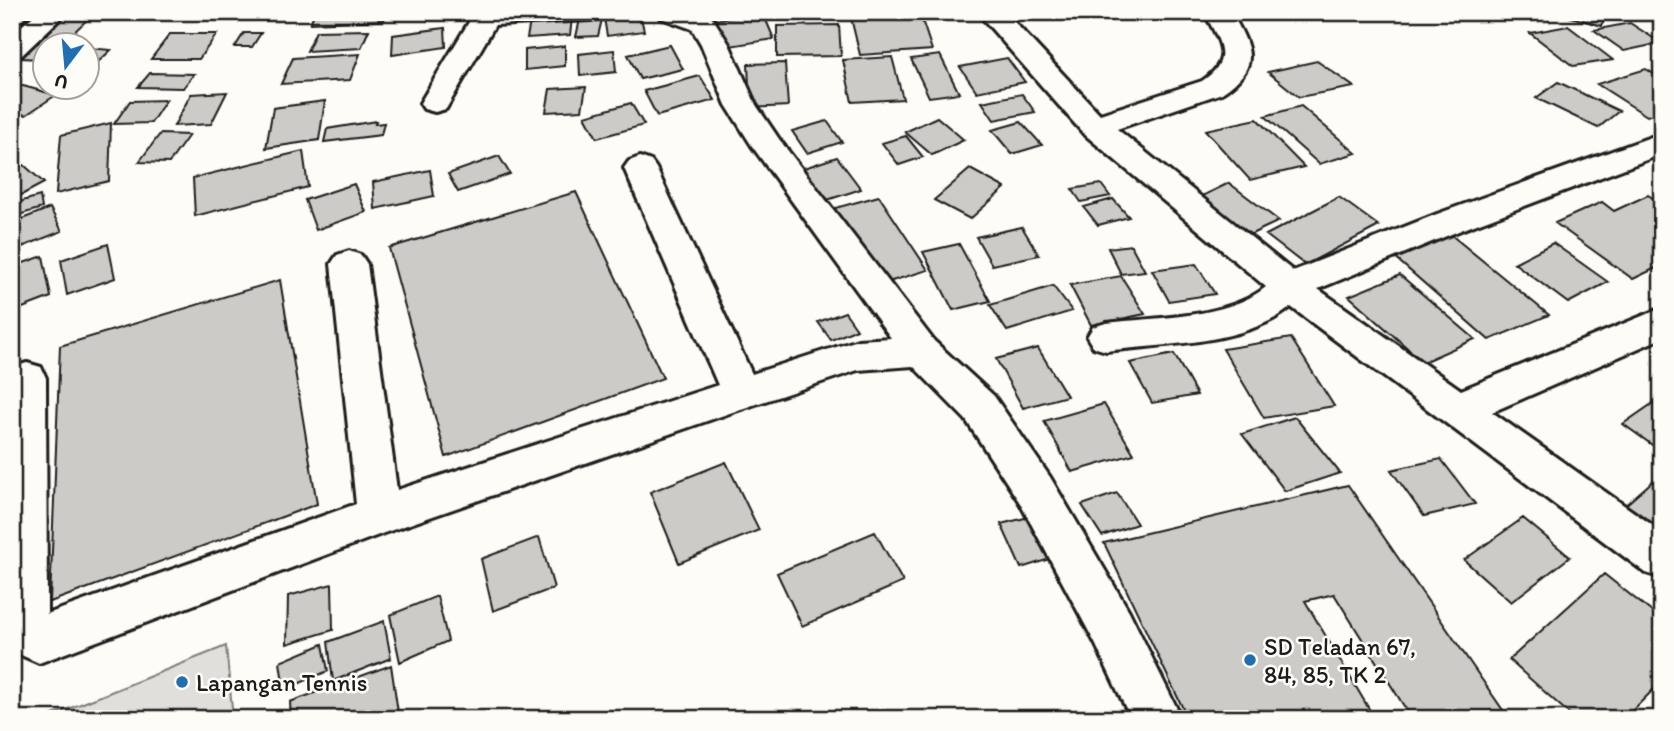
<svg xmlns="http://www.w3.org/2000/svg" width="1674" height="731" font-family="Itim,sans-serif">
	<rect width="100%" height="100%" fill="#fdfcf7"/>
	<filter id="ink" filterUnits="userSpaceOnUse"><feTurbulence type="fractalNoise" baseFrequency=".0143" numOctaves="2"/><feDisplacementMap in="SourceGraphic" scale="14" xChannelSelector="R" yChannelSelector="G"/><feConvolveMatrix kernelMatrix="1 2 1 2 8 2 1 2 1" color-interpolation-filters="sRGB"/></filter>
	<g filter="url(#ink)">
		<path fill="#e0dfdb" stroke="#7e7e7c" stroke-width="2" d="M 226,646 L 233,719 L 43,719 Z"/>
		<path fill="#cccbc8" stroke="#1c1c1c" stroke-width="2" d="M 95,12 L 128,12 L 122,17 L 93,14 Z
			M 223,12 L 270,12 L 269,16 L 220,21 Z
			M 315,12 L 387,12 L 384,20 L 310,23 Z
			M 399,12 L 471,12 L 469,17 L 396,19 Z
			M 794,12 L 823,12 L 824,14 L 800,20 Z
			M 831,12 L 875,12 L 834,18 Z
			M 1038,12 L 1162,12 L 1164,16 L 1038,15 Z
			M 1565,12 L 1606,12 L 1602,26 L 1564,15 Z
			M 63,13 L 93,14 L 70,36 L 39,35 Z
			M 640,13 L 644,31 L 607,36 L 604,18 Z
			M 763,13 L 774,39 L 724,47 L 714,20 Z
			M 920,14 L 932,50 L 860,55 L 851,18 Z
			M 28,15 L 18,27 L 12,27 L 12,16 Z
			M 572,18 L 570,35 L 527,38 L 530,21 Z
			M 580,19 L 602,19 L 598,36 L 576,37 Z
			M 1630,23 L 1661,43 L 1624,51 L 1594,30 Z
			M 839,25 L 841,56 L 777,57 L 777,26 Z
			M 1568,26 L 1613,60 L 1573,66 L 1530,33 Z
			M 445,28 L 446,47 L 392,55 L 393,35 Z
			M 369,30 L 361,48 L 307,51 L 316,31 Z
			M 244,33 L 261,33 L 252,47 L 235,47 Z
			M 170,34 L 217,34 L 199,59 L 151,59 Z
			M 36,43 L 59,44 L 46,46 L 46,57 L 43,59 L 20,58 Z
			M 670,45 L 683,69 L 640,79 L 628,55 Z
			M 565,46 L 565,66 L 525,70 L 525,50 Z
			M 88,48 L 111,50 L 97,63 L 88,63 Z
			M 614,50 L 616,72 L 580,76 L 579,54 Z
			M 360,54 L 350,80 L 281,84 L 293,58 Z
			M 940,55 L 959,93 L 929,97 L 911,59 Z
			M 892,57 L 903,99 L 852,102 L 843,60 Z
			M 1007,58 L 1025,82 L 977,92 L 960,67 Z
			M 1317,61 L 1354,87 L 1299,97 L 1268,72 Z
			M 785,63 L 788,106 L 750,108 L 748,64 Z
			M 1646,69 L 1662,79 L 1662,111 L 1647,116 L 1597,84 Z
			M 150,73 L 194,74 L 183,88 L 138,87 Z
			M 700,76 L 715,100 L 657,116 L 644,91 Z
			M 1558,82 L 1619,111 L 1598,128 L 1536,98 Z
			M 12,83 L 56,95 L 26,115 L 12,112 Z
			M 586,87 L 582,110 L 546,112 L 550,89 Z
			M 227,92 L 211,124 L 174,126 L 191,94 Z
			M 1022,94 L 1035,112 L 994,120 L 982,102 Z
			M 166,100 L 151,123 L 114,124 L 130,101 Z
			M 325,101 L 319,140 L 266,148 L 273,108 Z
			M 631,103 L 644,125 L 597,138 L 585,116 Z
			M 1301,106 L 1356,153 L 1319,164 L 1265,116 Z
			M 937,117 L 964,140 L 932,155 L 905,132 Z
			M 1257,119 L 1304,167 L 1250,180 L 1205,130 Z
			M 376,121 L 375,124 L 384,123 L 381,135 L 324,142 L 327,129 Z
			M 827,121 L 842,142 L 807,153 L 792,131 Z
			M 1021,122 L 1042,145 L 1012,154 L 992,130 Z
			M 111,123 L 109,181 L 56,194 L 61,135 Z
			M 160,134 L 189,135 L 169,163 L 139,162 Z
			M 906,136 L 923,157 L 899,165 L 882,143 Z
			M 303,151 L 308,187 L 195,216 L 193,178 Z
			M 499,156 L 510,174 L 458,192 L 448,174 Z
			M 837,157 L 861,189 L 821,202 L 798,170 Z
			M 24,165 L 44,183 L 12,200 L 12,171 Z
			M 970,169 L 1005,188 L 970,219 L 934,200 Z
			M 430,170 L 434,196 L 375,209 L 373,182 Z
			M 1229,183 L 1279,221 L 1243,238 L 1194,200 Z
			M 354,184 L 366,212 L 316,230 L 305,200 Z
			M 1101,184 L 1110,196 L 1081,202 L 1072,189 Z
			M 576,192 L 663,378 L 446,457 L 389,248 Z
			M 1648,195 L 1662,204 L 1662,265 L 1633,279 L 1555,223 L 1602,202 L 1614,211 Z
			M 40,196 L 42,208 L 12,217 L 12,204 Z
			M 879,196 L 928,270 L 875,286 L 828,210 Z
			M 1339,197 L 1379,226 L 1305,265 L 1266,235 Z
			M 1113,199 L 1129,217 L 1098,225 L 1084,207 Z
			M 50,208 L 62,231 L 12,251 L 12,223 Z
			M 1022,227 L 1039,255 L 992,265 L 976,237 Z
			M 1450,234 L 1549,315 L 1489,340 L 1392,255 Z
			M 1553,243 L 1608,282 L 1568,303 L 1514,263 Z
			M 108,244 L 115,278 L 67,295 L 61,260 Z
			M 959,244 L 990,301 L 953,310 L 923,252 Z
			M 1131,245 L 1145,271 L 1121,274 L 1108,248 Z
			M 43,256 L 51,297 L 12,312 L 12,267 Z
			M 1196,264 L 1215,294 L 1169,301 L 1152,270 Z
			M 1400,275 L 1475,339 L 1423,362 L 1349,296 Z
			M 1121,276 L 1145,314 L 1091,325 L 1070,285 Z
			M 280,280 L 317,504 L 50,602 L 60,346 Z
			M 1053,286 L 1072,311 L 1007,331 L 990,305 Z
			M 845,312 L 857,329 L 831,340 L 818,322 Z
			M 1291,338 L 1334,406 L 1264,418 L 1223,349 Z
			M 1038,348 L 1067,396 L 1023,408 L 996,359 Z
			M 1174,354 L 1197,395 L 1152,403 L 1130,363 Z
			M 1662,397 L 1662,452 L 1623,424 Z
			M 1104,404 L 1134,454 L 1072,472 L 1044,421 Z
			M 1295,417 L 1340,473 L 1285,491 L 1242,434 Z
			M 1441,459 L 1475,504 L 1424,516 L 1391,470 Z
			M 726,462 L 759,530 L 679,563 L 650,492 Z
			M 1662,473 L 1662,537 L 1622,508 Z
			M 1348,485 L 1509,719 L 1412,719 L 1334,594 L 1305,601 L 1375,719 L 1188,719 L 1104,543 Z
			M 1117,493 L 1137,524 L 1102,536 L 1082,505 Z
			M 1029,517 L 1050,559 L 1021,568 L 1001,524 Z
			M 1523,518 L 1570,557 L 1511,602 L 1464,560 Z
			M 875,532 L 903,582 L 802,626 L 777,573 Z
			M 539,537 L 554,588 L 493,611 L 481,559 Z
			M 1604,574 L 1662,620 L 1662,681 L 1624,719 L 1575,719 L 1509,660 Z
			M 332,584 L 333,630 L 287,644 L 288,596 Z
			M 437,596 L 448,641 L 400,662 L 390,615 Z
			M 384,621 L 391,658 L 333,681 L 328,642 Z
			M 323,644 L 328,671 L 284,690 L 280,662 Z
			M 391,665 L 399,719 L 291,719 L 290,702 Z"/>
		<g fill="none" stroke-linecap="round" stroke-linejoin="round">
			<g stroke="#1c1c1c" stroke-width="6">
				<path id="minor" d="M 38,12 L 67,12 L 22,55 L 12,57 L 12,34 Z
					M 475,12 L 603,12 L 600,18 L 590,20 L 495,25 L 446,109 L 435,112 L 424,109 L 420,103 Z
					M 658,12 L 698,12 L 712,17 L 729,44 L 756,105 L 779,139 L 934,341 L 994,396 L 1050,477 L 1129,611 L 1182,719 L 1131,719 L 1095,643 L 1020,503 L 966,420 L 913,366 L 858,370 L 753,405 L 384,533 L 39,663 L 12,651 L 13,367 L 27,363 L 41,367 L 46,378 L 47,614 L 356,504 L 331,264 L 337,255 L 349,251 L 361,255 L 367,264 L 397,490 L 718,385 L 624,168 L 629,161 L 640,157 L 651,161 L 656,168 L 752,374 L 858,340 L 891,338 L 752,146 L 726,105 L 701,44 L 692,29 L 661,18 Z
					M 977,12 L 1005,12 L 1100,114 L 1202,81 C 1235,59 1219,41 1204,12 L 1231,12 C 1251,48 1262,66 1222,93 L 1117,129 L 1293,271 L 1437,214 L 1662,133 L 1662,154 L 1461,230 L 1318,289 L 1461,390 L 1662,308 L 1662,338 L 1492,412 L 1662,532 L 1662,578 L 1646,573 L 1291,307 C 1246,345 1162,344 1106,351 L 1093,347 L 1087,337 L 1093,327 L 1106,323 C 1155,317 1227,319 1266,287 L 1083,133 Z"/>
			</g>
			<use href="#minor" fill="#fdfcf7" fill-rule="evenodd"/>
		</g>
	</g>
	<g fill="#1f6fb2" stroke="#fdfcf7" stroke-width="2.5">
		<circle cx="1250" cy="660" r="7"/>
		<circle cx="182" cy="682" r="7"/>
	</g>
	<g text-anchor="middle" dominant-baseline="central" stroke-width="5" stroke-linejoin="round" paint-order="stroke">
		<g font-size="24" fill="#1c1c1c" stroke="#fdfcf7" text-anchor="start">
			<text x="1264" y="646">SD Teladan 67,<tspan x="1264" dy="28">84, 85, TK 2</tspan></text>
			<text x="196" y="682">Lapangan Tennis</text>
		</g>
	</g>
	<rect width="1674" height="731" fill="none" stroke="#fdfcf7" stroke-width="42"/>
	<rect x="21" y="21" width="1632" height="689" fill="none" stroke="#1c1c1c" stroke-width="2.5" filter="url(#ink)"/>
	<g transform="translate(66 66) rotate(196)"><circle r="33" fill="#fdfcf7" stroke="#a3a29f" stroke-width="2"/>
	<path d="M0-5L12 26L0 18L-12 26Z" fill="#1f6fb2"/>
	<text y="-10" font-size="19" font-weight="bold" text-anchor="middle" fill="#1c1c1c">U</text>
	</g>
</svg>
